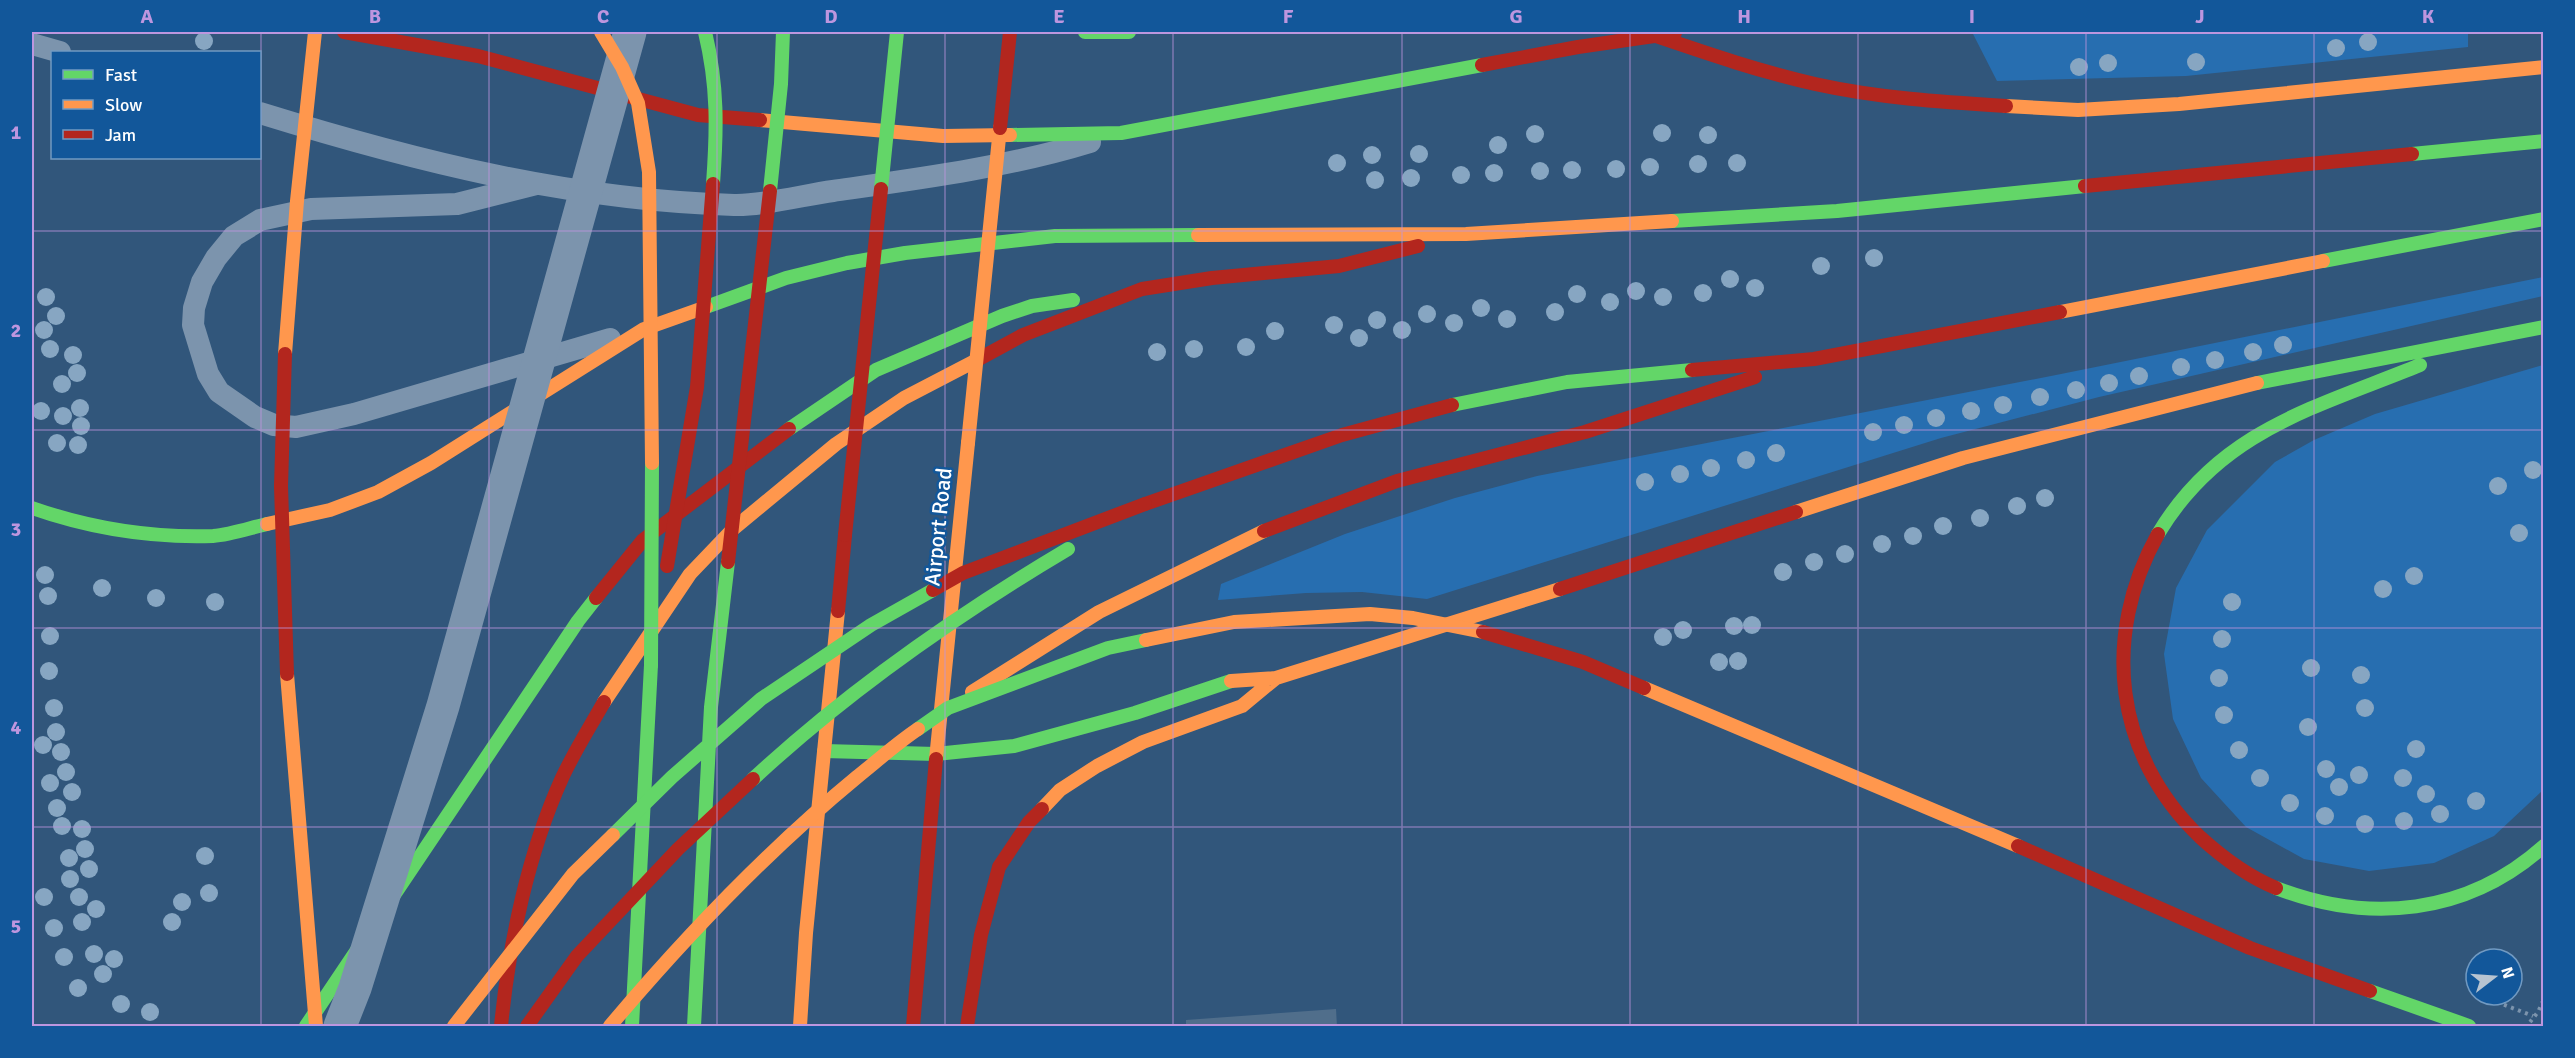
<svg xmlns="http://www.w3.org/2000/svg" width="2575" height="1058" font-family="Signika,sans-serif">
	<rect width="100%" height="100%" fill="#31567b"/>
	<path fill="#276eb0" d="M 1972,32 L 2468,32 L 2468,47 L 2186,76 L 1997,81 Z
		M 2543,277 L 2543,296 L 2099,397 L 1941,438 L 1427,599 L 1362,592 L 1306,593 L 1218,600 L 1221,584 L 1345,534 L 1455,498 L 1537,476 L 2061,374 Z
		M 2543,365 L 2543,790 L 2494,836 L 2434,863 L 2369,871 L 2304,859 L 2246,827 L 2201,778 L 2173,719 L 2164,654 L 2176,588 L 2207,530 L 2275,462 L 2314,440 L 2375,414 Z"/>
	<path fill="#506e8b" d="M 1336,1009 L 1337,1026 L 1186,1026 L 1186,1020 Z"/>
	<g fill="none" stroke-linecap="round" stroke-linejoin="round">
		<path stroke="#7c94ad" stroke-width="4" stroke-dasharray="3 4.5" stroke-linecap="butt" d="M 2497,1002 L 2533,1016
			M 2530,1022 L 2538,1012 L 2544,999"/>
		<path stroke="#7c94ad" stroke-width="22" d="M 32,44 L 60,52
			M 260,113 C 415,161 570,200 734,205 C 761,206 804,195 833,191 C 917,179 1009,167 1090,142
			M 536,184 L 457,204 L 311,209 L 260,220 L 234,236 L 216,258 L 202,282 L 194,308 L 193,325 L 208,374 L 219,392 L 255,417 L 274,425 L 296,427 L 354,414 L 610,339"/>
		<path stroke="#63d668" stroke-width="14" d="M 1085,32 L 1129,32
			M 1010,135 L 1121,133 L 1482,65
			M 2412,154 L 2544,141
			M 1672,221 L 1837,211 L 2085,186
			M 2323,261 L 2544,219
			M 706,307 L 786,278 L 847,263 L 905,253 L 1055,236 L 1198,235
			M 2257,383 L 2544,327
			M 1452,405 L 1567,382 L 1692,370
			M 789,429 L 876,370 L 1002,316 L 1032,306 L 1073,300
			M 32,508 C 89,528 152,538 213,536 C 230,535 250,528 267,524
			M 2158,534 C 2220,430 2315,408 2420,365
			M 824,751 L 936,754 L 1014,746 L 1135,713 L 1231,681
			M 2276,888 C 2369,924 2467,915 2544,846
			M 2370,991 L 2469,1026
			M 306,1026 L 578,621 L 596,598
			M 632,1026 L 651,665"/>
		<path stroke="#ff974d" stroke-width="14" d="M 2006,106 L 2078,110 L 2179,104 L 2544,67
			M 760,120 L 943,136 L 1010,135
			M 1198,235 L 1466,234 L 1672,221
			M 2060,312 L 2323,261
			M 1796,512 L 1963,458 L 2257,383
			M 267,524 L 330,510 L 378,492 L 431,463 L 644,329 L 706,307
			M 1231,681 L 1276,678 L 1560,589
			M 1644,688 L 2018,846
			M 972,692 L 1099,612 L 1264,531
			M 604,702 L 690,574 L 733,529 L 836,444 L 904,398 L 977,360
			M 936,759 L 968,443
			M 1042,809 L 1060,790 L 1097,766 L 1143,742 L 1242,706 L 1276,678
			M 800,1026 L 806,933 L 838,611"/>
		<path stroke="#b3261e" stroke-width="14" d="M 344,32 L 478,56 L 698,115 L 760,120
			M 1482,65 L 1578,47 L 1675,33
			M 2085,186 L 2412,154
			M 977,360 L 1023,335 L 1142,289 L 1212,278 L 1339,266 L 1418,246
			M 1692,370 L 1814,359 L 2060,312
			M 1145,504 L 1342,435 L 1452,405
			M 1264,531 L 1397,481 L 1585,432 L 1755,377
			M 2158,534 C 2101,636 2114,755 2200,837 C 2222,857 2247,876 2276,888
			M 1560,589 L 1796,512
			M 596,598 L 643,540 L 789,429
			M 838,611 L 845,535
			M 2018,846 L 2250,948 L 2370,991
			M 501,1026 C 509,944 528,853 562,778 C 574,752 590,727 604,702
			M 913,1026 L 936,759
			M 967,1026 L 981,935 L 999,867 L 1029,822 L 1042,809"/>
		<path stroke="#7c94ad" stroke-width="33" d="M 340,1026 L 355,988 L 443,706 L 630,32"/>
		<path stroke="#63d668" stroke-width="14" d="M 705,32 C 718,86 717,129 713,184
			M 881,189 L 897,32
			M 770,191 L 781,84 L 783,32
			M 651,665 L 652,463
			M 918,729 L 948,708 L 1108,648 L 1146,640
			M 753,779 C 850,689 955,616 1068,549
			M 613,835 L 672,777 L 761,699 L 871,625 L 933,590
			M 694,1026 L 711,707 L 728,562"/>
		<path stroke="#ff974d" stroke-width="14" d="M 601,32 L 622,67 L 638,103 L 649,172 L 652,463
			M 285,354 L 297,201 L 315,32
			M 968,443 L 1000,128
			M 1146,640 L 1234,622 L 1370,614 L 1413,618 L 1483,632
			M 287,674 L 316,1026
			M 454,1026 L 573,874 L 613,835
			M 610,1026 C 686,936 766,852 857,777 C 877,761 897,743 918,729"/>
		<path stroke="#b3261e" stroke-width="14" d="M 1644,32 C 1700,51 1757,71 1815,84 C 1878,98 1942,102 2006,106
			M 1000,128 L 1010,32
			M 285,354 L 281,486 L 287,674
			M 845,535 L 881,189
			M 728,562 L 770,191
			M 667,566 L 697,387 L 713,184
			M 933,590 L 963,573 L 1145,504
			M 1483,632 L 1583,662 L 1644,688
			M 527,1026 L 577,956 L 678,849 L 753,779"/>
	</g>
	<g fill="#87a6c2">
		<circle cx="204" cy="41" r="9"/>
		<circle cx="2368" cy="42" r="9"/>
		<circle cx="2336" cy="48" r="9"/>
		<circle cx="2196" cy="62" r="9"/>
		<circle cx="2108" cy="63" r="9"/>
		<circle cx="2079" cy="67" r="9"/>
		<circle cx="1662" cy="133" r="9"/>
		<circle cx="1535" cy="134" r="9"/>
		<circle cx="1708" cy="135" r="9"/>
		<circle cx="1498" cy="145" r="9"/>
		<circle cx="1419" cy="154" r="9"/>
		<circle cx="1372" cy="155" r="9"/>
		<circle cx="1337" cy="163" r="9"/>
		<circle cx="1737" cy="163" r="9"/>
		<circle cx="1698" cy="164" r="9"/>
		<circle cx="1650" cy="167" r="9"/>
		<circle cx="1616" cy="169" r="9"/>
		<circle cx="1572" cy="170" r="9"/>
		<circle cx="1540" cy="171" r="9"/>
		<circle cx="1494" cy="173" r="9"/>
		<circle cx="1461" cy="175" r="9"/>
		<circle cx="1411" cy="178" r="9"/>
		<circle cx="1375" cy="180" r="9"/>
		<circle cx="1874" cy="258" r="9"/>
		<circle cx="1821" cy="266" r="9"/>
		<circle cx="1730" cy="279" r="9"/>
		<circle cx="1755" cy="288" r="9"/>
		<circle cx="1636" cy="291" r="9"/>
		<circle cx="1703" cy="293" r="9"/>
		<circle cx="1577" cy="294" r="9"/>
		<circle cx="46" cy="297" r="9"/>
		<circle cx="1663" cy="297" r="9"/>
		<circle cx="1610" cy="302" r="9"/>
		<circle cx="1481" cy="308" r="9"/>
		<circle cx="1555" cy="312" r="9"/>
		<circle cx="1427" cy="314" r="9"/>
		<circle cx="56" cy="316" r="9"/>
		<circle cx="1507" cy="319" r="9"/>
		<circle cx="1377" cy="320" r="9"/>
		<circle cx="1454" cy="323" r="9"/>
		<circle cx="1334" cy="325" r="9"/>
		<circle cx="44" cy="330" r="9"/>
		<circle cx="1402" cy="330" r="9"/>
		<circle cx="1275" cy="331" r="9"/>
		<circle cx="1359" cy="338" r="9"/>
		<circle cx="2283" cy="345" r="9"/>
		<circle cx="1246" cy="347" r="9"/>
		<circle cx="50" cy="349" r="9"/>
		<circle cx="1194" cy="349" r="9"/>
		<circle cx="1157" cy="352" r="9"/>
		<circle cx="2253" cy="352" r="9"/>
		<circle cx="73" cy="355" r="9"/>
		<circle cx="2215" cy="360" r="9"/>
		<circle cx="2181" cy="367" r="9"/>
		<circle cx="77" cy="373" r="9"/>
		<circle cx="2139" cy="376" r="9"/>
		<circle cx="2109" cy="383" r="9"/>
		<circle cx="62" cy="384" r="9"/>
		<circle cx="2076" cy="390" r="9"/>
		<circle cx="2040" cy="397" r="9"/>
		<circle cx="2003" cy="405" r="9"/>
		<circle cx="80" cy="408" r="9"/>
		<circle cx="41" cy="411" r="9"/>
		<circle cx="1971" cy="411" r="9"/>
		<circle cx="63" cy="416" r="9"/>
		<circle cx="1936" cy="418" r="9"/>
		<circle cx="1904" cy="425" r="9"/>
		<circle cx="81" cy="426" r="9"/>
		<circle cx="1873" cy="432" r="9"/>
		<circle cx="57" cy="443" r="9"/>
		<circle cx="78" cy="445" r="9"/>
		<circle cx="1776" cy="453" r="9"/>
		<circle cx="1746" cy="460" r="9"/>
		<circle cx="1711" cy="468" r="9"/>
		<circle cx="2533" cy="470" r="9"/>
		<circle cx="1680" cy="474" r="9"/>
		<circle cx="1645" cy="482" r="9"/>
		<circle cx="2498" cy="486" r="9"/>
		<circle cx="2045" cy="498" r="9"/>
		<circle cx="2017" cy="506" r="9"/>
		<circle cx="1980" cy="518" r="9"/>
		<circle cx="1943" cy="526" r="9"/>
		<circle cx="2519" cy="533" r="9"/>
		<circle cx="1913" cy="536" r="9"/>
		<circle cx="1882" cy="544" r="9"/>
		<circle cx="1845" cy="554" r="9"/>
		<circle cx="1814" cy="562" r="9"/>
		<circle cx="1783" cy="572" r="9"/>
		<circle cx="45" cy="575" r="9"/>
		<circle cx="2414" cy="576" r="9"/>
		<circle cx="102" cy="588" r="9"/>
		<circle cx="2383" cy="589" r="9"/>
		<circle cx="48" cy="596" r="9"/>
		<circle cx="156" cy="598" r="9"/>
		<circle cx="215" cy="602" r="9"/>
		<circle cx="2232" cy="602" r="9"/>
		<circle cx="1752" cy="625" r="9"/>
		<circle cx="1734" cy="626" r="9"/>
		<circle cx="1683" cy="630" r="9"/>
		<circle cx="50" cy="636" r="9"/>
		<circle cx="1663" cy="637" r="9"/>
		<circle cx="2222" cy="639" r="9"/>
		<circle cx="1738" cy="661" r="9"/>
		<circle cx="1719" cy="662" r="9"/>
		<circle cx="2311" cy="668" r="9"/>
		<circle cx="49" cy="671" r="9"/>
		<circle cx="2361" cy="675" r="9"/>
		<circle cx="2219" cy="678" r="9"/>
		<circle cx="54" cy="708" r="9"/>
		<circle cx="2365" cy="708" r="9"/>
		<circle cx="2224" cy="715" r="9"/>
		<circle cx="2308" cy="727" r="9"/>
		<circle cx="56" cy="732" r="9"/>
		<circle cx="43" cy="745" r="9"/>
		<circle cx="2416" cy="749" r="9"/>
		<circle cx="2239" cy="750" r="9"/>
		<circle cx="61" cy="752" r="9"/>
		<circle cx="2326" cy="769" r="9"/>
		<circle cx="66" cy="772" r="9"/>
		<circle cx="2359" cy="775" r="9"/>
		<circle cx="2260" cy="778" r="9"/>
		<circle cx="2403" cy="778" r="9"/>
		<circle cx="50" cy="783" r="9"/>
		<circle cx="2339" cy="787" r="9"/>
		<circle cx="72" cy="792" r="9"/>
		<circle cx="2426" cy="794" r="9"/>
		<circle cx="2476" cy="801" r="9"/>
		<circle cx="2290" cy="803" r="9"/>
		<circle cx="57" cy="808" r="9"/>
		<circle cx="2440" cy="814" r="9"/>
		<circle cx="2325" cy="816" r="9"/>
		<circle cx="2404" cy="821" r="9"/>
		<circle cx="2365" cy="824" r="9"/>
		<circle cx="62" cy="826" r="9"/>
		<circle cx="82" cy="829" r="9"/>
		<circle cx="85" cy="849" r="9"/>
		<circle cx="205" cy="856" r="9"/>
		<circle cx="69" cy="858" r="9"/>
		<circle cx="89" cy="869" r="9"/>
		<circle cx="70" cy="879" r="9"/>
		<circle cx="209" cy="893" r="9"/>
		<circle cx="44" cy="897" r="9"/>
		<circle cx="79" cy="897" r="9"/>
		<circle cx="182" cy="902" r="9"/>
		<circle cx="96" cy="909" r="9"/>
		<circle cx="82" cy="922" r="9"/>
		<circle cx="172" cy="922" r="9"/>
		<circle cx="54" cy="928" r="9"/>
		<circle cx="94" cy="954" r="9"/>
		<circle cx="64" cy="957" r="9"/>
		<circle cx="114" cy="959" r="9"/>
		<circle cx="103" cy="974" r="9"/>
		<circle cx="78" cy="988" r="9"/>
		<circle cx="121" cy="1004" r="9"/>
		<circle cx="150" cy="1012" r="9"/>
	</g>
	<path fill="none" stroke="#bd96df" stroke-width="1.5" stroke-opacity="0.55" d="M 261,32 L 261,1026M 489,32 L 489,1026M 717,32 L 717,1026M 945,32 L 945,1026M 1173,32 L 1173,1026M 1402,32 L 1402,1026M 1630,32 L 1630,1026M 1858,32 L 1858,1026M 2086,32 L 2086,1026M 2314,32 L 2314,1026M 32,231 L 2544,231M 32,430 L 2544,430M 32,628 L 2544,628M 32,827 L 2544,827"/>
	<g text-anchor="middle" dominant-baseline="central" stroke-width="5" stroke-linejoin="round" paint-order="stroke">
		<g font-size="22" fill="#fff" stroke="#12579a">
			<text transform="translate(938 527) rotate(-84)">Airport Road</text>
		</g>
	</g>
	<rect width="2575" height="1058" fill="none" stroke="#12579a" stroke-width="66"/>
	<rect x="51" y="51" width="210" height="108" fill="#12579a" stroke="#719ac2" stroke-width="1.5"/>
	<rect x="63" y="70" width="30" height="9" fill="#63d668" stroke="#719ac2" stroke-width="1.5"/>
	<text x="105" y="81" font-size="18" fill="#ffffff">Fast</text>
	<rect x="63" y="100" width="30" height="9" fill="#ff974d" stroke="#719ac2" stroke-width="1.5"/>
	<text x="105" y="111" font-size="18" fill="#ffffff">Slow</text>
	<rect x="63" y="130" width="30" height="9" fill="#b3261e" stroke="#719ac2" stroke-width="1.5"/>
	<text x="105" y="141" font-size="18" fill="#ffffff">Jam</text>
	<g transform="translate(2494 977) rotate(73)"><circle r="28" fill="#12579a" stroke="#719ac2" stroke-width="1.5"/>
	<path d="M0-4.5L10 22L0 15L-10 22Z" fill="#b7c4d1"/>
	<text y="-9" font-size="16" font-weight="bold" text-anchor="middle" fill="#ffffff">N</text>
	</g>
	<rect x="33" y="33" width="2509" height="992" fill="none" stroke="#bd96df" stroke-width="2"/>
	<g font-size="20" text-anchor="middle" font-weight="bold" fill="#bd96df">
		<text x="147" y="23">A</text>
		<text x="375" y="23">B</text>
		<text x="603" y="23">C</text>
		<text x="831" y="23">D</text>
		<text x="1059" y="23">E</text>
		<text x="1288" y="23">F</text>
		<text x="1516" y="23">G</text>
		<text x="1744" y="23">H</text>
		<text x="1972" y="23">I</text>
		<text x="2200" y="23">J</text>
		<text x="2428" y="23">K</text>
		<text x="16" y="139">1</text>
		<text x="16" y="337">2</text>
		<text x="16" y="536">3</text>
		<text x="16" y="734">4</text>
		<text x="16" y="933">5</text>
	</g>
</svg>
